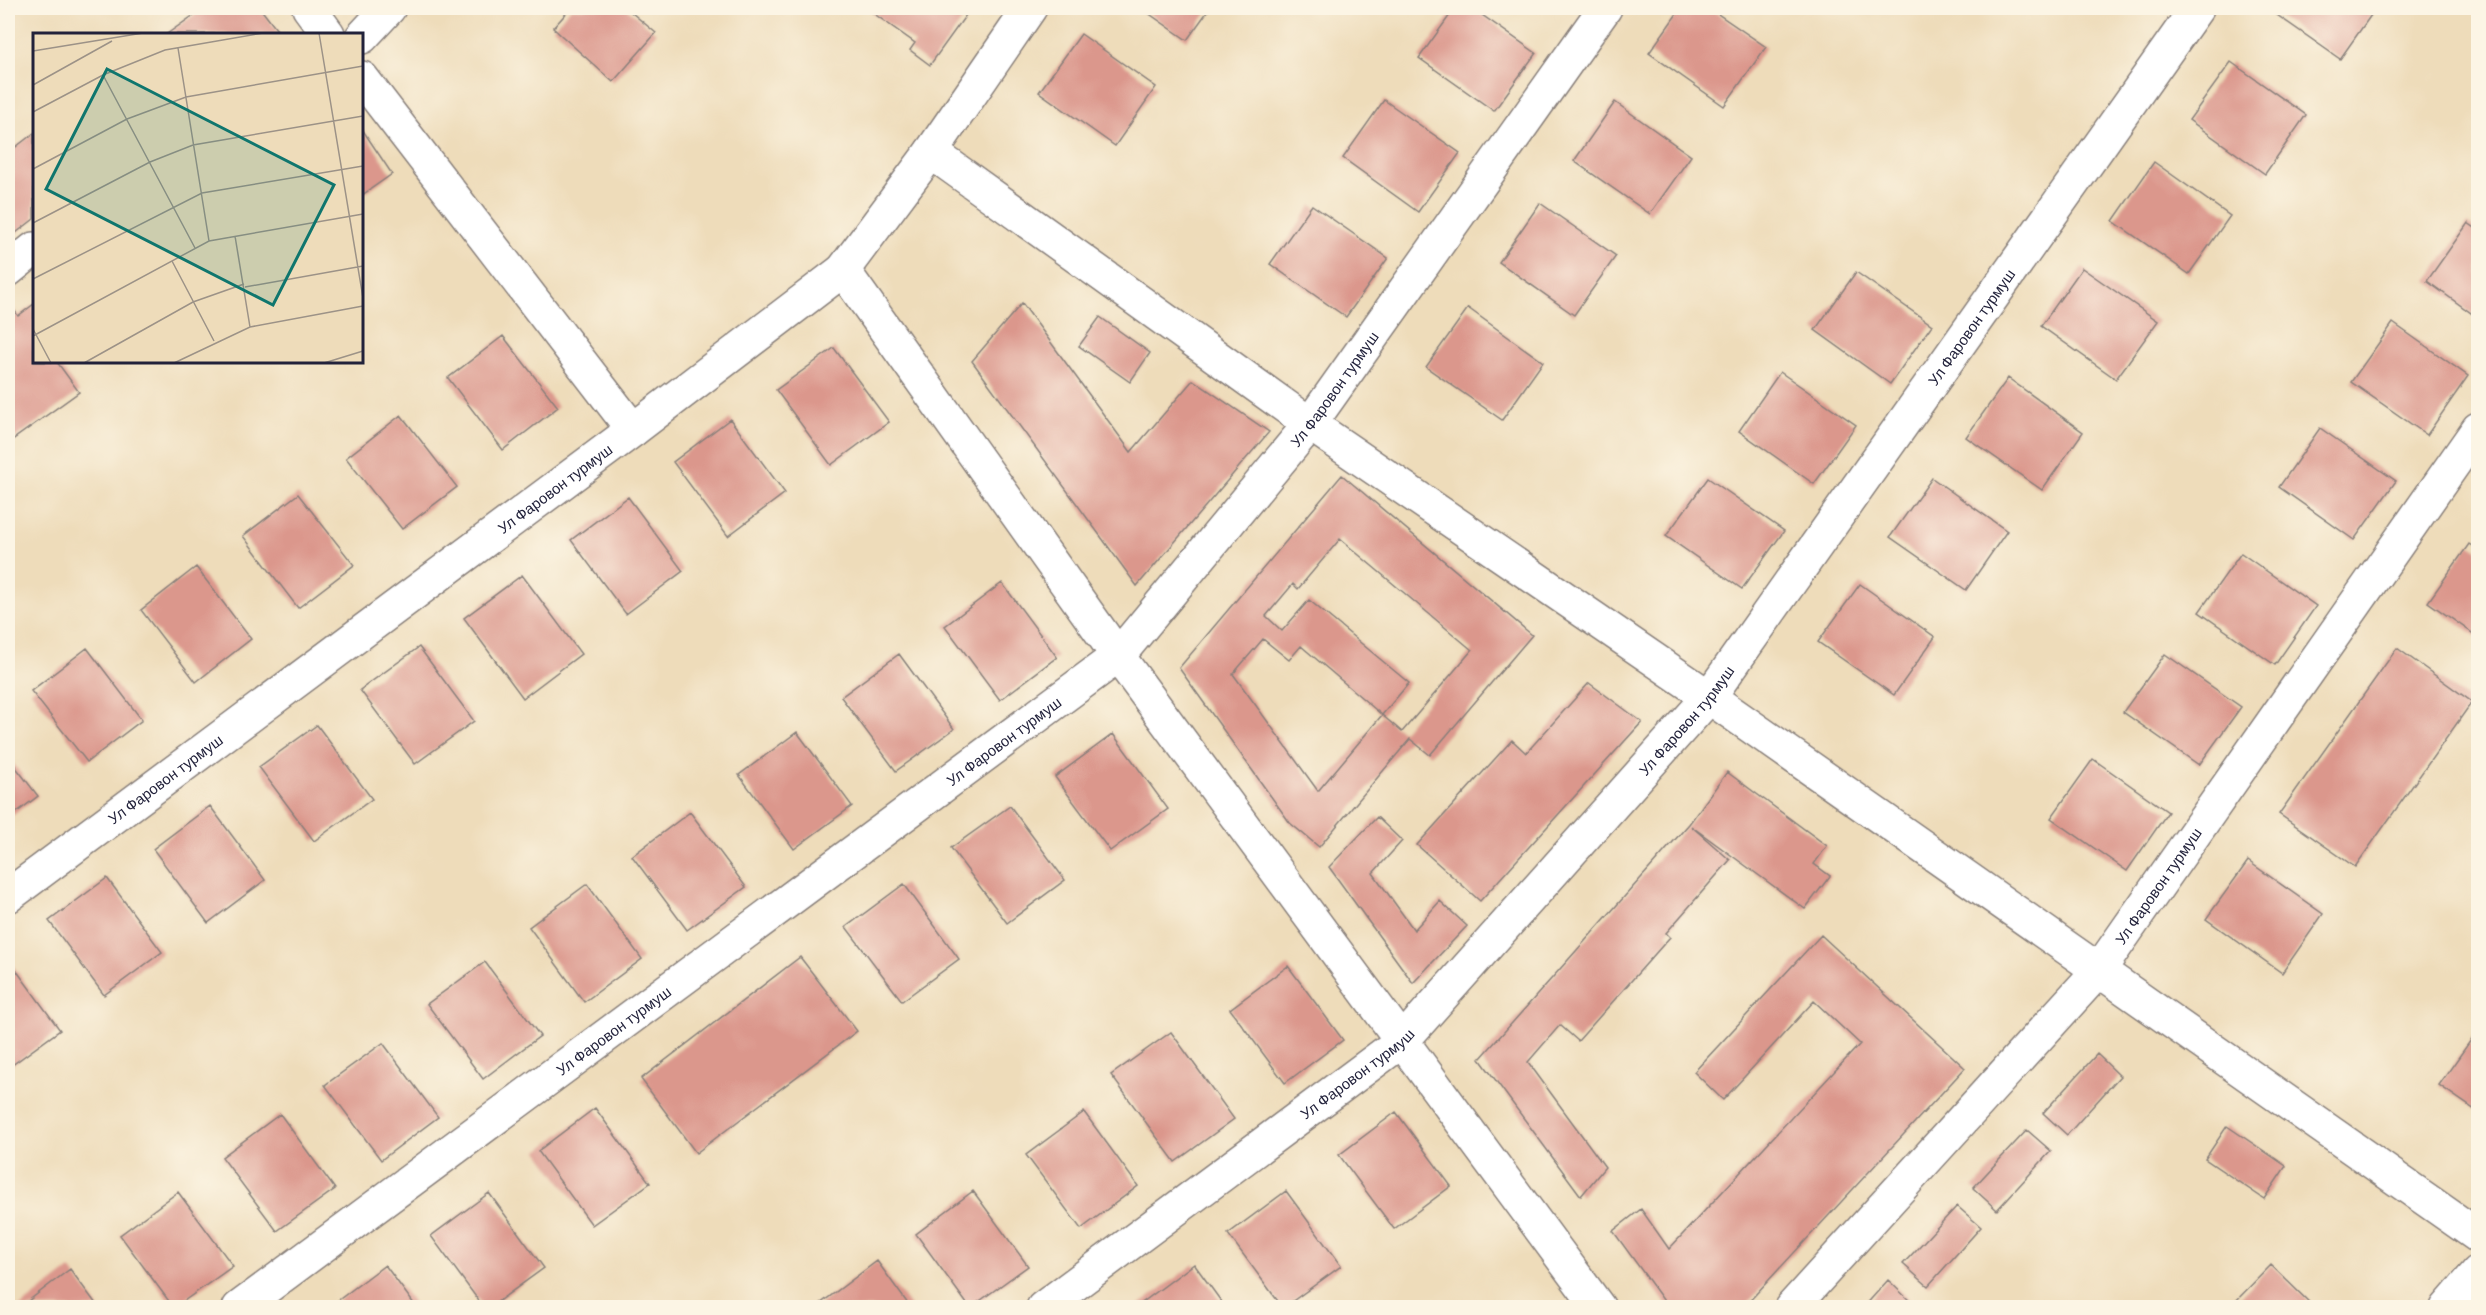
<svg xmlns="http://www.w3.org/2000/svg" width="2486" height="1315" font-family="Delius,sans-serif">
	<rect width="100%" height="100%" fill="#fcf5e5"/>
	<filter id="ink" filterUnits="userSpaceOnUse"><feTurbulence type="fractalNoise" baseFrequency=".0167" numOctaves="2"/><feDisplacementMap in="SourceGraphic" scale="12" xChannelSelector="R" yChannelSelector="G"/><feConvolveMatrix kernelMatrix="1 2 1 2 8 2 1 2 1" color-interpolation-filters="sRGB"/></filter>
	<filter id="wash" filterUnits="userSpaceOnUse"><feTurbulence type="fractalNoise" baseFrequency=".008" numOctaves="4" result="noise"/><feDisplacementMap in="SourceGraphic" scale="24" xChannelSelector="R" yChannelSelector="G"/><feGaussianBlur stdDeviation="1.35" result="paint"/><feColorMatrix in="noise" values="0 0 0 0 0 0 0 0 0 0 0 0 0 0 0 0 0 1.4 0 .05"/><feComposite in="paint" operator="in"/></filter>
	<g filter="url(#wash)">
		<rect width="100%" height="100%" fill="#eedcba"/>
		<g id="blocks">
			<path fill="#db978c" fill-rule="evenodd" d="M 204,8 L 260,8 L 280,34 L 167,34 Z
				M 571,8 L 626,8 L 656,33 L 613,82 L 553,28 Z
				M 866,8 L 971,8 L 930,65 L 910,50 L 915,43 Z
				M 1141,8 L 1210,8 L 1187,40 Z
				M 1455,8 L 1472,8 L 1536,53 L 1494,111 L 1419,58 Z
				M 1681,8 L 1709,8 L 1766,47 L 1724,106 L 1649,53 Z
				M 2267,8 L 2376,8 L 2340,59 Z
				M 1081,34 L 1156,87 L 1115,146 L 1039,92 Z
				M 2231,62 L 2306,115 L 2265,174 L 2189,120 Z
				M 1384,100 L 1460,153 L 1418,212 L 1343,158 Z
				M 1615,102 L 1691,156 L 1650,214 L 1574,161 Z
				M 362,129 L 392,174 L 362,195 Z
				M 34,133 L 34,219 L 8,239 L 8,153 Z
				M 2154,162 L 2230,216 L 2189,274 L 2113,221 Z
				M 1540,203 L 1616,256 L 1574,315 L 1499,262 Z
				M 1312,205 L 1388,258 L 1346,317 L 1270,264 Z
				M 2468,223 L 2478,230 L 2478,318 L 2427,281 Z
				M 2082,268 L 2158,321 L 2116,379 L 2041,326 Z
				M 1856,272 L 1932,325 L 1890,384 L 1815,330 Z
				M 1022,303 L 1131,452 L 1193,380 L 1269,432 L 1137,586 L 972,361 Z
				M 34,304 L 34,362 L 57,362 L 79,392 L 8,443 L 8,311 L 12,307 L 18,316 Z
				M 1468,308 L 1543,362 L 1502,420 L 1426,367 Z
				M 1100,317 L 1150,353 L 1130,382 L 1079,346 Z
				M 2393,323 L 2468,376 L 2427,435 L 2351,382 Z
				M 503,336 L 558,407 L 503,450 L 448,378 Z
				M 834,348 L 889,422 L 831,465 L 776,390 Z
				M 1780,372 L 1856,425 L 1814,484 L 1739,431 Z
				M 2008,378 L 2083,432 L 2042,490 L 1966,437 Z
				M 401,415 L 457,487 L 402,529 L 346,458 Z
				M 730,419 L 785,493 L 728,536 L 673,462 Z
				M 2320,428 L 2396,481 L 2354,540 L 2279,487 Z
				M 1342,475 L 1532,635 L 1430,755 L 1410,739 L 1319,847 L 1290,823 L 1179,668 ZM 1340,539 L 1472,650 L 1402,732 L 1382,715 L 1409,683 L 1309,600 L 1282,631 L 1266,616 L 1293,584 L 1298,589 ZM 1263,639 L 1289,660 L 1301,646 L 1382,715 L 1318,791 L 1233,674 Z
				M 1708,478 L 1784,531 L 1742,589 L 1666,536 Z
				M 1932,478 L 2007,531 L 1966,590 L 1890,537 Z
				M 298,494 L 354,565 L 298,608 L 243,536 Z
				M 628,497 L 683,571 L 626,614 L 571,540 Z
				M 2469,544 L 2478,550 L 2478,637 L 2428,602 Z
				M 2241,553 L 2316,606 L 2275,665 L 2199,612 Z
				M 196,567 L 251,639 L 196,682 L 141,610 Z
				M 522,575 L 581,654 L 523,698 L 464,618 Z
				M 1002,583 L 1057,657 L 1000,700 L 945,626 Z
				M 1860,584 L 1935,637 L 1894,695 L 1818,642 Z
				M 419,647 L 474,721 L 415,764 L 360,690 Z
				M 87,648 L 142,720 L 87,762 L 31,691 Z
				M 2397,648 L 2472,702 L 2355,867 L 2279,814 Z
				M 899,654 L 954,729 L 896,771 L 841,697 Z
				M 2165,654 L 2241,707 L 2199,765 L 2123,712 Z
				M 1589,683 L 1642,722 L 1480,901 L 1417,845 L 1512,740 L 1526,753 Z
				M 317,725 L 372,799 L 314,841 L 259,767 Z
				M 797,732 L 852,806 L 794,849 L 739,775 Z
				M 1113,734 L 1168,809 L 1110,851 L 1055,777 Z
				M 8,757 L 38,796 L 8,819 Z
				M 2093,759 L 2168,812 L 2127,871 L 2051,818 Z
				M 1727,772 L 1827,846 L 1814,864 L 1830,876 L 1805,909 L 1691,826 L 1730,860 L 1666,933 L 1670,937 L 1578,1041 L 1560,1025 L 1528,1062 L 1605,1167 L 1581,1196 L 1480,1059 L 1689,824 Z
				M 210,806 L 265,880 L 208,923 L 153,849 Z
				M 1010,806 L 1065,880 L 1007,923 L 951,848 Z
				M 690,812 L 746,887 L 687,930 L 632,856 Z
				M 1377,817 L 1402,841 L 1373,873 L 1414,930 L 1440,901 L 1467,926 L 1413,983 L 1329,867 Z
				M 2248,861 L 2323,914 L 2282,973 L 2206,919 Z
				M 107,878 L 162,952 L 104,995 L 49,921 Z
				M 587,884 L 642,959 L 584,1002 L 529,927 Z
				M 904,884 L 959,959 L 902,1001 L 846,927 Z
				M 1821,935 L 1965,1068 L 1743,1308 L 1669,1308 L 1613,1231 L 1641,1209 L 1669,1249 L 1860,1044 L 1814,1001 L 1723,1100 L 1694,1072 Z
				M 800,957 L 857,1031 L 696,1153 L 641,1079 Z
				M 8,959 L 60,1030 L 8,1068 Z
				M 485,962 L 540,1036 L 483,1079 L 427,1004 Z
				M 1288,966 L 1343,1040 L 1285,1083 L 1230,1009 Z
				M 2478,1030 L 2478,1112 L 2439,1085 Z
				M 1171,1032 L 1234,1119 L 1175,1162 L 1111,1075 Z
				M 383,1043 L 438,1117 L 381,1160 L 325,1085 Z
				M 2097,1054 L 2120,1076 L 2067,1135 L 2043,1113 Z
				M 595,1108 L 650,1183 L 592,1225 L 538,1151 Z
				M 1084,1112 L 1138,1186 L 1081,1229 L 1026,1155 Z
				M 1396,1112 L 1451,1186 L 1394,1229 L 1339,1155 Z
				M 280,1114 L 335,1189 L 277,1231 L 222,1157 Z
				M 2227,1126 L 2286,1166 L 2264,1199 L 2205,1159 Z
				M 2027,1130 L 2051,1151 L 1997,1210 L 1973,1188 Z
				M 973,1191 L 1028,1266 L 970,1308 L 916,1234 Z
				M 1286,1191 L 1341,1266 L 1283,1308 L 1228,1234 Z
				M 178,1192 L 233,1266 L 174,1308 L 120,1235 Z
				M 489,1193 L 544,1268 L 489,1308 L 484,1308 L 431,1236 Z
				M 1957,1206 L 1981,1227 L 1928,1286 L 1903,1264 Z
				M 877,1261 L 911,1308 L 822,1308 L 820,1304 Z
				M 1194,1264 L 1226,1308 L 1135,1308 Z
				M 385,1265 L 417,1308 L 328,1308 Z
				M 2271,1265 L 2315,1308 L 2229,1308 Z
				M 70,1269 L 99,1308 L 19,1308 Z
				M 1888,1280 L 1912,1303 L 1908,1308 L 1863,1308 Z"/>
		</g>
	</g>
	<g filter="url(#ink)">
		<use href="#blocks" fill-opacity="0" stroke="#887f7a" stroke-width="1.5"/>
		<g fill="none" stroke-linecap="round" stroke-linejoin="round">
			<g stroke="#887f7a" stroke-width="36">
				<g id="street">
					<path d="M 309,8 L 328,34"/>
					<path d="M 362,37 L 389,8"/>
					<path d="M 362,78 L 633,430"/>
					<path d="M 931,152 L 1310,424 L 1709,697 L 2478,1236"/>
					<path d="M 8,270 L 34,249"/>
					<path d="M 843,270 L 1118,656 L 1599,1308"/>
					<path id="s1" d="M 8,896 L 633,430 L 843,270 L 931,152 L 1030,8"/>
					<path id="s2" d="M 239,1308 L 1118,656 L 1310,424 L 1605,8"/>
					<path id="s3" d="M 1043,1308 L 1403,1040 L 1709,697 L 2197,8"/>
					<path id="s4" d="M 1791,1308 L 2099,970 L 2478,429"/>
					<path d="M 2447,1308 L 2478,1272"/>
				</g>
			</g>
			<use href="#street" stroke="#fff" stroke-width="33"/>
		</g>
	</g>
	<g text-anchor="middle" dominant-baseline="central" stroke-width="4.5" stroke-linejoin="round" paint-order="stroke">
		<g font-size="15" fill="#22223b" stroke="#fcf5e5">
			<text stroke="none"><textPath href="#s3" startOffset="1362">Ул Фаровон турмуш</textPath></text>
			<text stroke="none"><textPath href="#s2" startOffset="1438">Ул Фаровон турмуш</textPath></text>
			<text stroke="none"><textPath href="#s1" startOffset="682">Ул Фаровон турмуш</textPath></text>
			<text stroke="none"><textPath href="#s3" startOffset="876">Ул Фаровон турмуш</textPath></text>
			<text stroke="none"><textPath href="#s2" startOffset="952">Ул Фаровон турмуш</textPath></text>
			<text stroke="none"><textPath href="#s1" startOffset="196">Ул Фаровон турмуш</textPath></text>
			<text stroke="none"><textPath href="#s4" startOffset="560">Ул Фаровон турмуш</textPath></text>
			<text stroke="none"><textPath href="#s2" startOffset="466">Ул Фаровон турмуш</textPath></text>
			<text stroke="none"><textPath href="#s3" startOffset="392">Ул Фаровон турмуш</textPath></text>
		</g>
	</g>
	<g transform="translate(33 33)">
		<rect width="330" height="330" fill="#eedcba"/>
		<path fill="none" stroke="#9c9287" stroke-width="1.5" d="M 286,0 L 330,265M 145,15 L 176,208M 0,18 L 110,0M 70,42 L 162,215M 0,52 L 79,8M 0,79 L 70,42 L 132,17 L 230,0M 0,136 L 94,86 L 153,64 L 330,33M 0,190 L 117,129 L 160,112 L 330,83M 202,203 L 217,294M 139,228 L 181,308M 0,246 L 169,160 L 330,133M 212,254 L 330,233M 0,296 L 18,330M 0,303 L 176,208 L 330,181M 51,330 L 160,269 L 211,251M 141,330 L 217,294 L 330,273M 291,330 L 330,318"/>
		<path fill="#0f766e" fill-opacity="0.15" stroke="#0f766e" stroke-width="3" d="M 74,36 L 301,152 L 240,272 L 13,156 Z"/>
		<rect width="330" height="330" fill="none" stroke="#22223b" stroke-width="3"/>
	</g>
	<rect width="2486" height="1315" fill="none" stroke="#fcf5e5" stroke-width="30"/>
</svg>
